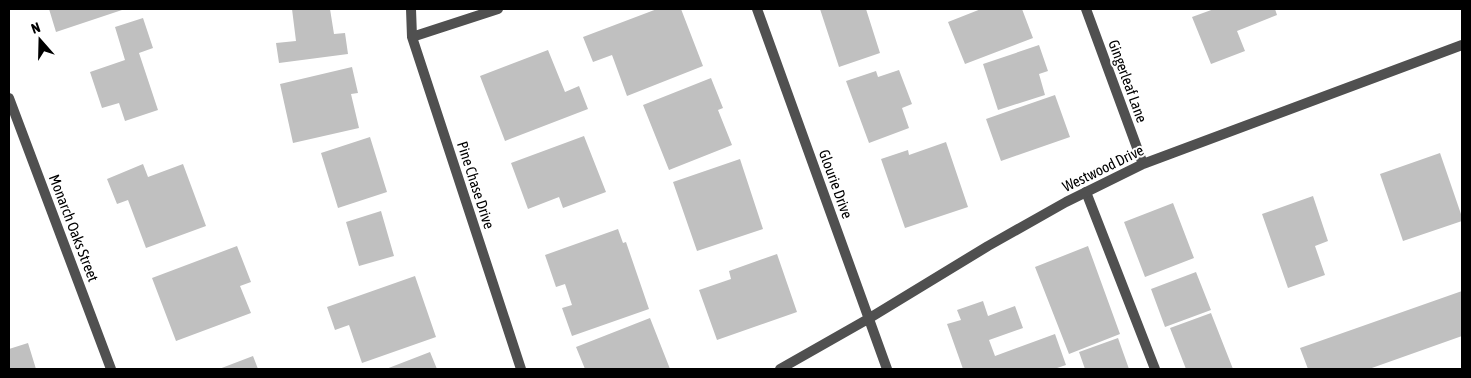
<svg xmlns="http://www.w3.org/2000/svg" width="1471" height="378" font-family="'Asap Condensed',sans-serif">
	<rect width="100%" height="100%" fill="#fff"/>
	<path fill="#c0c0c0" d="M 49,9 L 125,9 L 56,32 Z
		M 292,9 L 330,9 L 334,34 L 345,33 L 348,54 L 279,63 L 276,43 L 296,41 Z
		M 657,9 L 681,9 L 703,66 L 627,96 L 612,55 L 593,62 L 583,37 Z
		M 820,9 L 866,9 L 880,53 L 839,67 Z
		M 981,9 L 1022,9 L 1033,38 L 965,64 L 948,22 Z
		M 1214,9 L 1275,9 L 1277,15 L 1237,31 L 1245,51 L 1211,64 L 1192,17 Z
		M 143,18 L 153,48 L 139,53 L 158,110 L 125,121 L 119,103 L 102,108 L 90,72 L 125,60 L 115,27 Z
		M 1039,45 L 1048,71 L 1039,74 L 1045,95 L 998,110 L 983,64 Z
		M 548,50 L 565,92 L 579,86 L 588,109 L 505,141 L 480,76 Z
		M 352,67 L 358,93 L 351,94 L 359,128 L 293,143 L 280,84 Z
		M 899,70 L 912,104 L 902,108 L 909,128 L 869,143 L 846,81 L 876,71 L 878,77 Z
		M 711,78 L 723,108 L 718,110 L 732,145 L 669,170 L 643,105 Z
		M 1055,95 L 1070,137 L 1001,161 L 986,119 Z
		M 584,136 L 606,192 L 563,208 L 559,197 L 528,209 L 511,163 Z
		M 370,137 L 387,192 L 338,208 L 321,153 Z
		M 946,142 L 968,207 L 905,228 L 881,159 L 908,150 L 909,155 Z
		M 1440,153 L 1462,217 L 1462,221 L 1403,241 L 1380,174 Z
		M 740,159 L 763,229 L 697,251 L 673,182 Z
		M 143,164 L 148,177 L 183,164 L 206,226 L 146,248 L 128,200 L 117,204 L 107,179 Z
		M 1313,196 L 1328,241 L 1315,246 L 1325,275 L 1288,288 L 1262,214 Z
		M 1173,203 L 1194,258 L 1145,277 L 1124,222 Z
		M 381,211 L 394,256 L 359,266 L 346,222 Z
		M 618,229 L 623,243 L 626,242 L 649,309 L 572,336 L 562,308 L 572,305 L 565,284 L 556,287 L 545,255 Z
		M 237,246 L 251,282 L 240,286 L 251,313 L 176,341 L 152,278 Z
		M 1088,246 L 1120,334 L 1069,354 L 1035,267 Z
		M 777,254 L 797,312 L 717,340 L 699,290 L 731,279 L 729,271 Z
		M 1196,272 L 1211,310 L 1165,327 L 1151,289 Z
		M 415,276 L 436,337 L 362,363 L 349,325 L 335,330 L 327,307 Z
		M 1462,291 L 1462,336 L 1369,369 L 1308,369 L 1300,348 Z
		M 983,301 L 988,316 L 1015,306 L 1023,328 L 989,340 L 995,356 L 1055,334 L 1066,365 L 1054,369 L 963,369 L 947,324 L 961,320 L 957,310 Z
		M 1211,313 L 1233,369 L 1186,369 L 1170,328 Z
		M 650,318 L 670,369 L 585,369 L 576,347 Z
		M 1118,338 L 1129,369 L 1085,369 L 1079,352 Z
		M 28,343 L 36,369 L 9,369 L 9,349 Z
		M 430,352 L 437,369 L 386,369 Z
		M 253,356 L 258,369 L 219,369 Z"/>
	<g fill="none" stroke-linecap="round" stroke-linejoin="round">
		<path stroke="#505050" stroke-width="10" d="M 1086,192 L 1155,369"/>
		<path stroke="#505050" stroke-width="10" d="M 411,9 L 412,37 L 521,369
			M 757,9 L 887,369
			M 1086,9 L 1143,164
			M 412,37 L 498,9
			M 9,98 L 111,369
			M 780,369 L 868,319 L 988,246 L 1066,202 L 1143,164 L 1462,45"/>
	</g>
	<g text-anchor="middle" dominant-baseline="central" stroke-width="4" stroke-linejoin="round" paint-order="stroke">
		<g font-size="15" fill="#000" stroke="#fff">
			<text transform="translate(1128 81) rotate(70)">Gingerleaf Lane</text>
			<text transform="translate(1103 168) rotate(-26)">Westwood Drive</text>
			<text transform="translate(836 184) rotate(70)">Glourie Drive</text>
			<text transform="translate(476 185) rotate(72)">Pine Chase Drive</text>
			<text transform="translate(74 228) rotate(69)">Monarch Oaks Street</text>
		</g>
	</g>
	<rect width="1471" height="378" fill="none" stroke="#000000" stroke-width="20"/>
	<g transform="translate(40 40) rotate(340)" stroke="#ffffff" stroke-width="4" paint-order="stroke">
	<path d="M0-4L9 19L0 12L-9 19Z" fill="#000000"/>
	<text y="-8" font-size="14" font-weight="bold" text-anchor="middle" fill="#000000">N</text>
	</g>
</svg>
